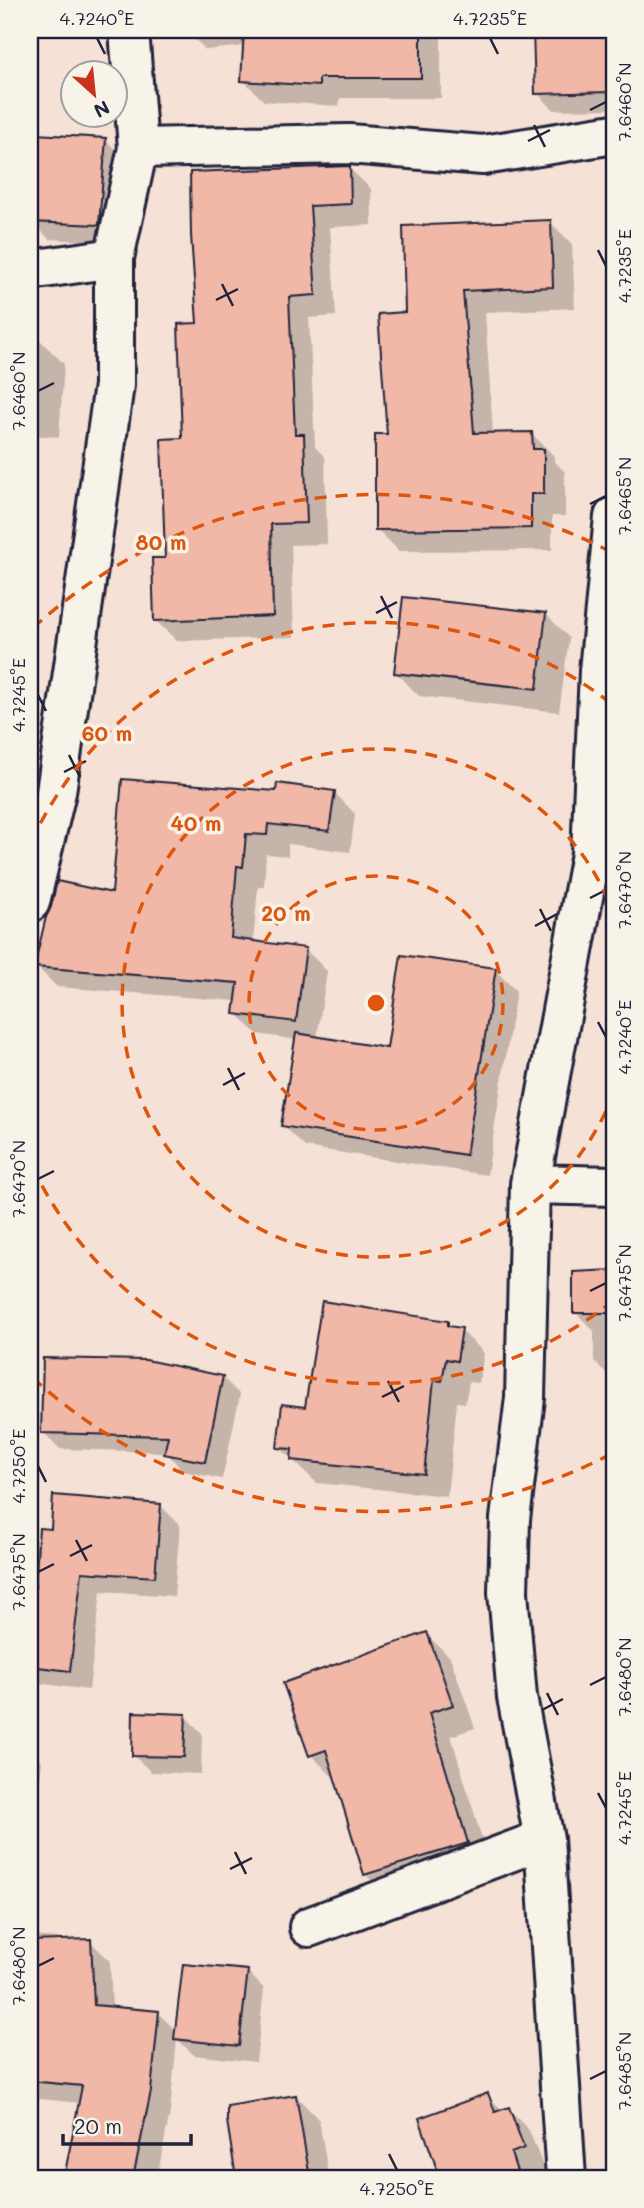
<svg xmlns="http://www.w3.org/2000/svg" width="644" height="2208" font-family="Mali,sans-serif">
	<rect width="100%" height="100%" fill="#f5e1d5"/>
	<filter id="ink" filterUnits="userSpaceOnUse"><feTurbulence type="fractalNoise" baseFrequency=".0143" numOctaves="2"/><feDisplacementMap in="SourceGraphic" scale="14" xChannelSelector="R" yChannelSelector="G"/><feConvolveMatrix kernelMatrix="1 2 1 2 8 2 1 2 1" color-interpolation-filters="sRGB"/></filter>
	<g filter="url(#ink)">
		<path fill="#0003" d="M 186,30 L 441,30 L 441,98 L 340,98 L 339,106 L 264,101 L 243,80 L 245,46 L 206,50 Z
			M 535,30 L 612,30 L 614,32 L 614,109 L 554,110 L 537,93 Z
			M 105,139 L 122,157 L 116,242 L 49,239 L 32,221 Z
			M 349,168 L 371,189 L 372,225 L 330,227 L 336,316 L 309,318 L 315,447 L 325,457 L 327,544 L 291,545 L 294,637 L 177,641 L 155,620 L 184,439 L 199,325 L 193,235 Z
			M 550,222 L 572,244 L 575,308 L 485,312 L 493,434 L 532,434 L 554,456 L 554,461 L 565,472 L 565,516 L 552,516 L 552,550 L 399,551 L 377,529 L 407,313 Z
			M 30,340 L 41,341 L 64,364 L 59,437 L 30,435 Z
			M 546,614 L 569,638 L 559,712 L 419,696 L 396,672 Z
			M 334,792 L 355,814 L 350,852 L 288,844 L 288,856 L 266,854 L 264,887 L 258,887 L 253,942 L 305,949 L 327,971 L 317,1038 L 388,1051 L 495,970 L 516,991 L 487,1175 L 305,1147 L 283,1125 L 297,1040 L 257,1034 L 236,1013 L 237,1001 L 57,987 L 36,966 L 114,896 L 277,793 Z
			M 614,1273 L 614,1381 L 594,1361 L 594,1331 L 575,1312 L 574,1274 Z
			M 448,1323 L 454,1329 L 461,1330 L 484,1353 L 479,1383 L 469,1382 L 465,1403 L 457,1402 L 447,1496 L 317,1483 L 279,1447 L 307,1409 Z
			M 222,1377 L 240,1395 L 222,1479 L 183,1471 L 166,1452 L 60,1449 L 43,1432 Z
			M 160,1505 L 180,1525 L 174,1596 L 101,1591 L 89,1690 L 30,1682 L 30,1539 L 40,1539 L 52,1531 Z
			M 426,1634 L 450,1657 L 475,1728 L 451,1736 L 490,1866 L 388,1897 L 365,1874 L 336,1777 L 334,1778 L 311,1755 Z
			M 185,1716 L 202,1733 L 201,1774 L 151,1772 L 133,1755 Z
			M 30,1749 L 42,1761 L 36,1818 L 30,1817 Z
			M 30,1936 L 58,1938 L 63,1942 L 90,1941 L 110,1961 L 112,2009 L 158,2013 L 177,2032 L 247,1971 L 264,1989 L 256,2062 L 194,2055 L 177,2039 L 170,2112 L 157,2178 L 65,2178 L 81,2103 L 30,2098 Z
			M 487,2095 L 503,2111 L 508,2109 L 529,2130 L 544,2169 L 531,2174 L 532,2178 L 442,2178 L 421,2119 Z
			M 296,2096 L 319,2120 L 329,2178 L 238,2178 L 227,2108 Z"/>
		<path fill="#f1b8a8" stroke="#22223b" stroke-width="2" d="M 244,30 L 421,30 L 421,78 L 319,78 L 319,86 L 241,81 Z
			M 533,30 L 609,30 L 611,92 L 535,94 Z
			M 35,134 L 106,138 L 99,225 L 30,222 Z
			M 350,166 L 351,204 L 310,206 L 316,295 L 289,297 L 295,434 L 304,434 L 307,523 L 271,524 L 273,616 L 154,621 L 152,558 L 165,558 L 161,439 L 182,438 L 178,324 L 197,323 L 191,235 L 190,172 Z
			M 551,220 L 553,287 L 463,291 L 474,433 L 532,432 L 533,449 L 544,449 L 544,494 L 531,494 L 531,528 L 375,530 L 375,434 L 387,434 L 378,314 L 405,312 L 403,226 Z
			M 403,597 L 546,613 L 537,689 L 394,673 Z
			M 122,779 L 276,791 L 277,783 L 335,791 L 329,831 L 268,824 L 267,835 L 246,834 L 243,867 L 237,866 L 231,938 L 306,948 L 296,1022 L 234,1014 L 238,983 L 34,967 L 46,917 L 51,907 L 57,881 L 112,893 Z
			M 401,955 L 496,968 L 466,1155 L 281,1126 L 296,1033 L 387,1048 Z
			M 614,1270 L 614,1313 L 573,1313 L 573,1272 Z
			M 322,1301 L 448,1321 L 448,1326 L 462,1328 L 457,1361 L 446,1359 L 442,1381 L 434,1380 L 424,1474 L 291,1460 L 292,1449 L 277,1448 L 282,1404 L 305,1407 Z
			M 43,1358 L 146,1360 L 223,1376 L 205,1462 L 164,1454 L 168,1436 L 41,1433 Z
			M 53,1495 L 161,1504 L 155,1577 L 82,1572 L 70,1671 L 30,1666 L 30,1587 L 35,1588 L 39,1528 L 51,1529 Z
			M 427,1632 L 453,1705 L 429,1713 L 468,1843 L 364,1875 L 326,1750 L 309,1756 L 283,1683 Z
			M 133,1712 L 186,1714 L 184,1757 L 132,1756 Z
			M 91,1939 L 94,2005 L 159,2011 L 151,2091 L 133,2178 L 64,2178 L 82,2086 L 30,2081 L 30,1941 Z
			M 183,1964 L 248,1970 L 239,2046 L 174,2039 Z
			M 488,2093 L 495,2112 L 509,2107 L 524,2148 L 511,2153 L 519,2178 L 440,2178 L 419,2118 Z
			M 296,2095 L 310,2178 L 236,2178 L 227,2121 L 227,2106 Z"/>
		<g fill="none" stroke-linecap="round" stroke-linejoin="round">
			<g stroke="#22223b" stroke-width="44">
				<path id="minor" d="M 138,148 L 349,144 L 483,155 L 614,134
					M 30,270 L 114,258
					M 30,902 L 56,792 L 114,385 L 114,258 L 138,148 L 129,30
					M 530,1184 L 614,1186
					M 309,1927 L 544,1839
					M 566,2178 L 544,1839 L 517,1697 L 508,1592 L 510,1519 L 525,1398 L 530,1184 L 591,854 L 599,671 L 614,517"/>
			</g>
			<use href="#minor" stroke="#f7f3e8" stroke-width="38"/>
		</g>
	</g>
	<path fill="none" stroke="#22223b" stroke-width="2.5" d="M 97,38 L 105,54M 490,38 L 498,54M 590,110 L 606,102M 534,125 L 545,147M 528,141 L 550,130M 598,250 L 606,266M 222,284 L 233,306M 216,300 L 238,289M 38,391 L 54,383M 590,504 L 606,496M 381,596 L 392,618M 376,613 L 397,602M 38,695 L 46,711M 69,755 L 80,777M 64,772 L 86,761M 590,898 L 606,890M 540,909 L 551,931M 535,926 L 557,914M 598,1022 L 606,1037M 228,1068 L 239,1090M 223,1085 L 245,1073M 38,1179 L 54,1171M 590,1291 L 606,1283M 388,1381 L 399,1402M 382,1397 L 404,1386M 38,1466 L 46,1482M 76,1540 L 87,1561M 70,1556 L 92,1545M 38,1572 L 54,1564M 590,1685 L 606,1677M 547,1693 L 558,1715M 542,1710 L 563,1699M 598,1793 L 606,1808M 235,1852 L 246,1874M 230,1869 L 252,1858M 38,1966 L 54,1958M 590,2079 L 606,2071M 389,2154 L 397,2170"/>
	<g fill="none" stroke="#de560e" stroke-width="3.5" stroke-dasharray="12 9">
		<circle cx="376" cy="1003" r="127"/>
		<path d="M614 1092A254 254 0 1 1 614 914"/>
		<path d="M613 1301A381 381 0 0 1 31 1164M31 842A381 381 0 0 1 613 705"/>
		<path d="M611 1454A508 508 0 0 1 33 1378M33 628A508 508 0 0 1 611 552"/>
	</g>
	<circle cx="376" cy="1003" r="10" fill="#de560e" stroke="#f7f3e8" stroke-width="3.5"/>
	<g font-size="21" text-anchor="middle" font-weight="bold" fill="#de560e" stroke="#f7f3e8" stroke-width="7" stroke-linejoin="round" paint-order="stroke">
		<text x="161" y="550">80 m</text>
		<text x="107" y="741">60 m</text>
		<text x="196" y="831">40 m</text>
		<text x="286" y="921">20 m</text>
	</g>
	<rect width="644" height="2208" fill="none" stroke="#f7f3e8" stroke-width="77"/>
	<g transform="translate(94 94) rotate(153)"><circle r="33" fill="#f7f3e8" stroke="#a29fa3" stroke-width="2"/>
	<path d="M0-5L12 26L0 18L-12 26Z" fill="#c8321e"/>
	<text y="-10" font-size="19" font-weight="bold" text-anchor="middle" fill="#22223b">N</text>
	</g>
	<path d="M63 2134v10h128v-10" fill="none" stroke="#22223b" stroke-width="3.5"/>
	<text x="74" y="2134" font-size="21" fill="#22223b" stroke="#f7f3e8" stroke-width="5" paint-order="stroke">20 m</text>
	<rect x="38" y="38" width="568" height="2132" fill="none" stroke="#22223b" stroke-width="2.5"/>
	<g font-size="18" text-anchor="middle" fill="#22223b">
		<text x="97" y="25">4.7240°E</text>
		<text x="490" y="25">4.7235°E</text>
		<text transform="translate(625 102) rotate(-90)" y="6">7.6460°N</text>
		<text transform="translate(625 266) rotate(-90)" y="6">4.7235°E</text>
		<text transform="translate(19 391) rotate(-90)" y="6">7.6460°N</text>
		<text transform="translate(625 496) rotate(-90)" y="6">7.6465°N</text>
		<text transform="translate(19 695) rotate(-90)" y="6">4.7245°E</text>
		<text transform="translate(625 890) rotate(-90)" y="6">7.6470°N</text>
		<text transform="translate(625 1037) rotate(-90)" y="6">4.7240°E</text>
		<text transform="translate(19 1179) rotate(-90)" y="6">7.6470°N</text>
		<text transform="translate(625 1283) rotate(-90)" y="6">7.6475°N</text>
		<text transform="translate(19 1466) rotate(-90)" y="6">4.7250°E</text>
		<text transform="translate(19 1572) rotate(-90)" y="6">7.6475°N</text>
		<text transform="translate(625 1677) rotate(-90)" y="6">7.6480°N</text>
		<text transform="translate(625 1808) rotate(-90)" y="6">4.7245°E</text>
		<text transform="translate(19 1966) rotate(-90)" y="6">7.6480°N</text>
		<text transform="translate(625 2071) rotate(-90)" y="6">7.6485°N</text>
		<text x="397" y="2195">4.7250°E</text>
	</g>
</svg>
